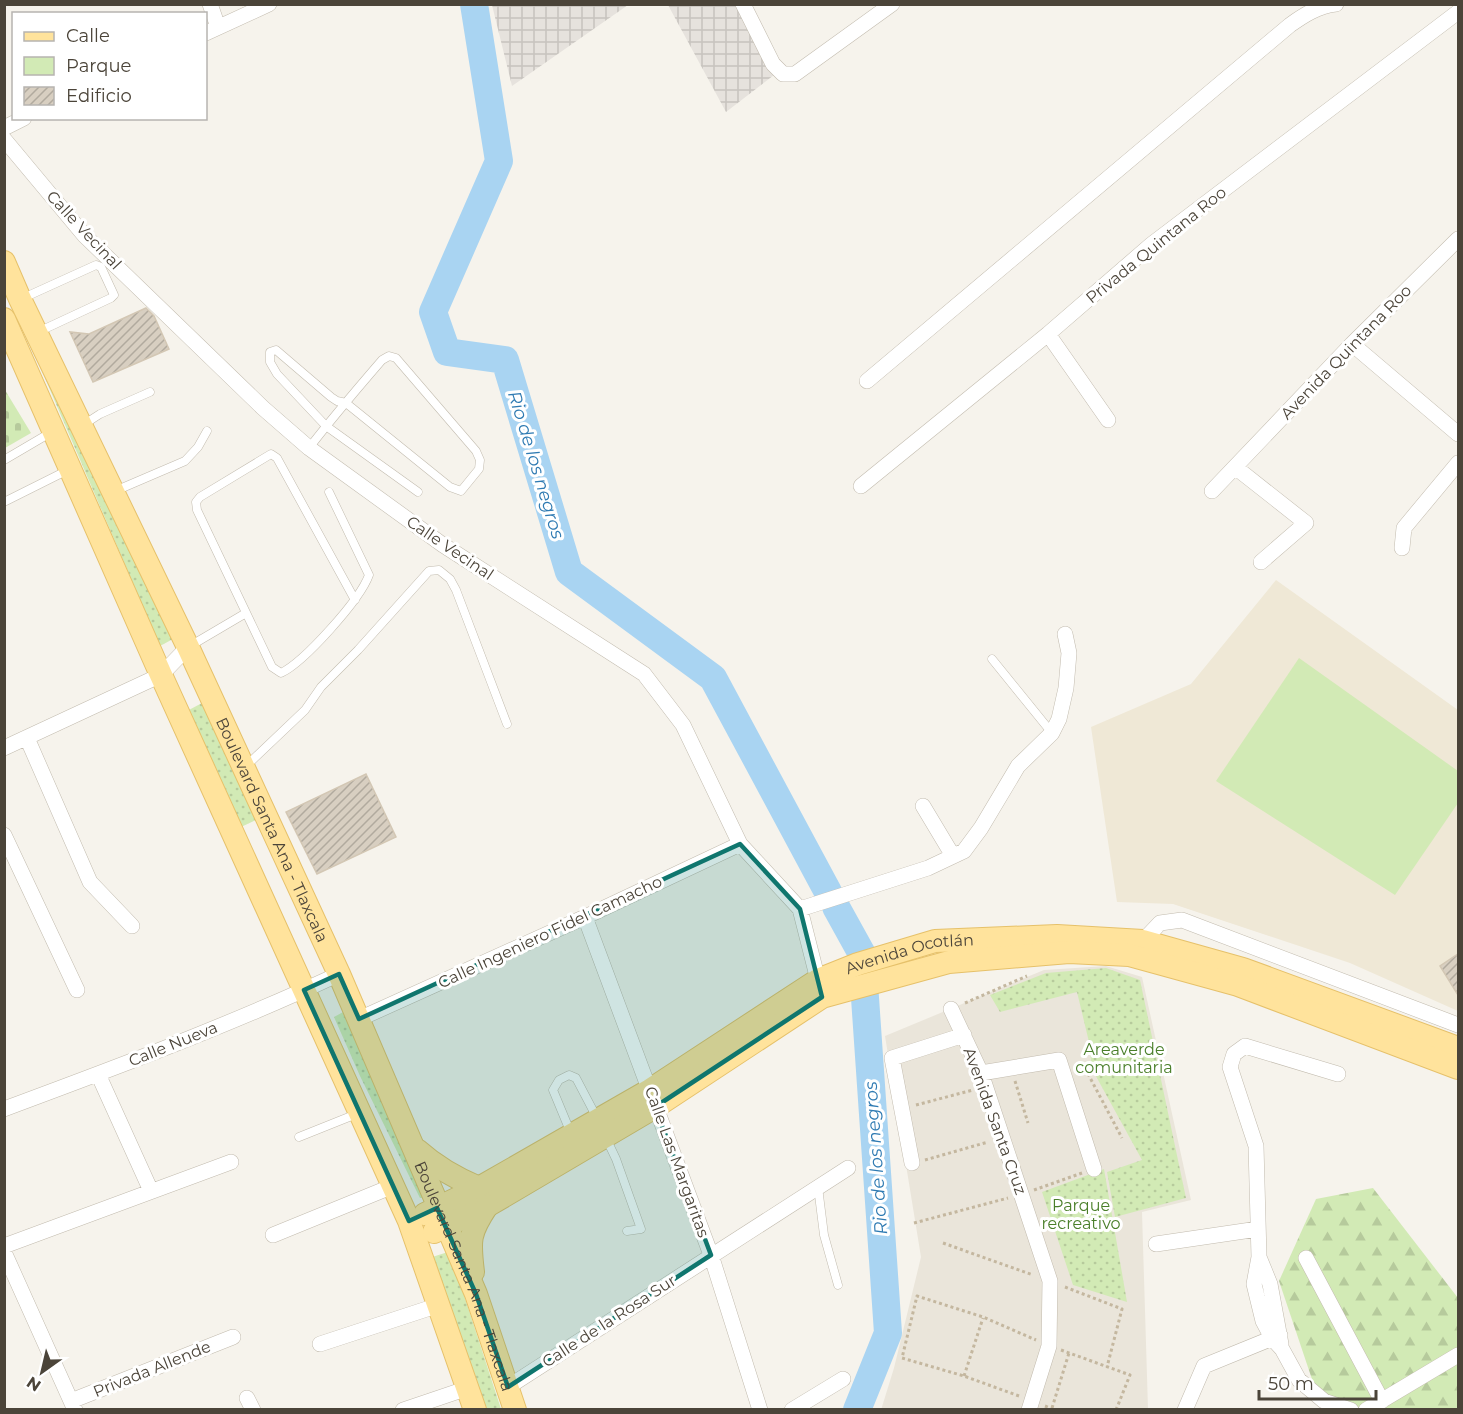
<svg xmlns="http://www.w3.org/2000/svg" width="1463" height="1414" font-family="Montserrat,sans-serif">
	<defs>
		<pattern id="industrial-grid" width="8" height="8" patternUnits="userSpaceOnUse" patternTransform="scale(1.5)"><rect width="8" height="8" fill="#e6e2dd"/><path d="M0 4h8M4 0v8" fill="none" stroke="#c7c3be"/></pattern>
		<pattern id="green-dots" width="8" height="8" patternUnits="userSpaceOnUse" patternTransform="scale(1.5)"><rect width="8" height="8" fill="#d2eab5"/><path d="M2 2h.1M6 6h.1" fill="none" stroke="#b6ca9c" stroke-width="1.8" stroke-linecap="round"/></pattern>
		<pattern id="forest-firs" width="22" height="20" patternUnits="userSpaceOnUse" patternTransform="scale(1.5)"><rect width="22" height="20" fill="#d2eab5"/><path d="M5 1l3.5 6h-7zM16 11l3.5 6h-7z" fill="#b6ca9c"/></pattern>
		<pattern id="cemetery-stones" width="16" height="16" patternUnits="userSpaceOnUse" patternTransform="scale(1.5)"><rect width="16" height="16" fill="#d2eab5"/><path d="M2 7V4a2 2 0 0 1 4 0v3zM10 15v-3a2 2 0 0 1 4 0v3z" fill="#b6ca9c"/></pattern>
		<pattern id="building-hatch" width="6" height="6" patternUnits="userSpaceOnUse" patternTransform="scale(1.5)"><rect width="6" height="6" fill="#d8cfc1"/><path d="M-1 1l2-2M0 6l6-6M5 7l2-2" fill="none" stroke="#b1aa9e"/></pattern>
	</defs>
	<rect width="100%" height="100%" fill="#f6f3ec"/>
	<path fill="#eae5da" d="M 1106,966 L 1142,977 L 1191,1200 L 1142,1212 L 1148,1409 L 881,1410 L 894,1368 L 921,1257 L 885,1036 L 1044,970 Z"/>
	<path fill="url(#industrial-grid)" d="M 492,5 L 492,4 L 628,5 L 512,86 Z
		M 668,5 L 738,5 L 774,75 L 726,112 Z"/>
	<path fill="#efe8d6" d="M 1276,580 L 1458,710 L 1458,1011 L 1350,963 L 1173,904 L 1117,902 L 1091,727 L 1191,684 Z"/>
	<path fill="url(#green-dots)" d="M 5,285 L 173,639 L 160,646 Z
		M 202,703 L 256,820 L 241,827 L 187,711 Z
		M 1106,968 L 1140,980 L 1186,1198 L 1115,1217 L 1107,1172 L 1142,1160 L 1092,1069 L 1089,1042 L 1077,992 L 1000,1012 L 990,995 L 1046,973 Z
		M 345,1011 L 425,1198 L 420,1198 L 417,1192 L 360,1076 L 334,1017 Z
		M 1104,1169 L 1127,1302 L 1073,1285 L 1042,1192 Z
		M 448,1252 L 464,1295 L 501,1409 L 486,1409 L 429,1258 Z"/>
	<path fill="url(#forest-firs)" d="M 1373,1188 L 1458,1298 L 1458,1409 L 1322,1409 L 1279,1281 L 1316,1199 Z"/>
	<path fill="url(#cemetery-stones)" d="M 5,390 L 31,433 L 5,448 L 4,448 Z"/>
	<path fill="#d2eab5" d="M 1299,658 L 1458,771 L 1458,803 L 1395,895 L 1216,781 Z"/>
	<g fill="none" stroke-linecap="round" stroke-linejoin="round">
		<path stroke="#a9d4f2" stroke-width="28" d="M 474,4 L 499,161 L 433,312 L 447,352 L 505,360 L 569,572 L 713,678 L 828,892
			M 836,907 L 862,954 L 888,1333 L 857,1410"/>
	</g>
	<path fill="url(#building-hatch)" stroke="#d3c7b4" stroke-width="1.5" d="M 146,308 L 154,316 L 169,349 L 93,382 L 70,332 L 89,334 Z
		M 366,774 L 396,837 L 317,874 L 286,812 Z
		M 1458,954 L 1458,995 L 1440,966 Z"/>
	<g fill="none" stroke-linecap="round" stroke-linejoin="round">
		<g stroke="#c2bbae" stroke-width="9">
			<path id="service" d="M 21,299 L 96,265 L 101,267 L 114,295 L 111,298 L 38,332
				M 83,425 L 100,414 L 150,392
				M 309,448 C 332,418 357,389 382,360 L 389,356 L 396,358 L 476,451 L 480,460 L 479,469 L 461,491 L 450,487 L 346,403 L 337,401 L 331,397 L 276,350 L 270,352 L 270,362 L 277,374 L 326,426 L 418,492
				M 4,460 L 50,433
				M 115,491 L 185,461 L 198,447 L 207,431
				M 329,492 L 369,575 C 360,600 304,662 281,673 L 272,667 L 197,510 L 196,502 L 200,497 L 271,454 L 277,458 L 355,600
				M 4,502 L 68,470
				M 190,646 L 246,613
				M 992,659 L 1052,733
				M 245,767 L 305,710 L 321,687 L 358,650 L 429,571 L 439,570 L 450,579 L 456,590 L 507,724
				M 570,1131 L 553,1090 L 559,1080 L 569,1075 L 576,1078 L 597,1118
				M 299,1137 L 359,1113
				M 606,1138 L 616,1159 L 641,1229 L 627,1231
				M 818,1187 L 824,1235 L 838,1285"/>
		</g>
		<g stroke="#c2bbae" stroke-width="16">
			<path id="minor" d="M 210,4 L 218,27
				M 743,4 L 773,64 L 783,74 L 795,74 L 892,4
				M 206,33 L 269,4
				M 4,128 L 24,118
				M 4,139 L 84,235 L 263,408 L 309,448 L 443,545 L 644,674 L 683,725 L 740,844 L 800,909 L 820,988
				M 1048,334 L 1108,420
				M 1352,344 L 1458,434
				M 867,381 L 1290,25 C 1304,15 1318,6 1336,4
				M 1235,467 L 1306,523 L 1261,562
				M 861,486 L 1048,334 L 1152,244 L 1458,12
				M 1212,491 L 1352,344 L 1458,239
				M 1402,548 L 1404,528 L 1458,463
				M 27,738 L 90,882 L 132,926
				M 4,748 L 161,675 L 188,647
				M 923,806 L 953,856
				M 4,835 L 77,990
				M 800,909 L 928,868 L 964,851 L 981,828 L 1018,766 L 1052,733 L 1059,719 L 1066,688 L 1069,653 L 1065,634
				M 585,917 L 711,1255 L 760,1410
				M 1143,941 L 1160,923 L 1182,920 L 1458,1025
				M 951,1009 L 981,1073 L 1050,1281 L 1049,1346 L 1029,1410
				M 359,1019 L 585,917 L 740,844
				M 981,1073 L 1059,1060 L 1094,1169
				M 98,1074 L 151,1191
				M 1338,1074 L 1245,1046 L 1234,1054 L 1230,1067 L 1256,1146 L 1259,1257 L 1254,1284 L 1263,1321 L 1272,1338 L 1282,1349 L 1299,1380 L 1324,1401 L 1351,1410
				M 4,1109 C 117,1067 230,1025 339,974
				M 912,1163 L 892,1058 L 964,1035
				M 273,1235 L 393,1186
				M 1156,1244 L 1258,1229
				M 4,1246 L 231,1162
				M 4,1252 L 75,1410
				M 1259,1257 L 1270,1284 L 1281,1344
				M 1306,1258 L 1382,1401
				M 320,1344 L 439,1305
				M 508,1387 L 848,1168
				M 247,1398 L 253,1410
				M 71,1401 L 233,1337
				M 403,1410 L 468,1388
				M 792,1410 L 843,1379
				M 1185,1410 L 1204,1366 L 1280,1335
				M 1366,1410 L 1458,1355"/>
		</g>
		<g stroke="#e6c16a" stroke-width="24">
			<g id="primary">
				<path id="s1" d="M 4,262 L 20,299 L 188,647 L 339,974 L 476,1294 L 515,1410"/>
				<path d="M 4,319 L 161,675 L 409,1221 L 475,1410"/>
				<path d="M 417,1150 C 436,1167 455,1178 479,1188"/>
				<path id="s2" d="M 425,1214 L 479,1188 L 650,1090 L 818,980 L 858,964 L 935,941 L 1057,936 L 1143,941 L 1243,969 L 1458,1048"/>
				<path d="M 434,1232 L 487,1206 L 655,1107 L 822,997 L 949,962 L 1069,952 L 1129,955 L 1238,985 L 1458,1068"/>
				<path d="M 473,1272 C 469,1240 469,1233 487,1206"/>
			</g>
		</g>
		<path stroke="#c4b79f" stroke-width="3" stroke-dasharray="3 3" stroke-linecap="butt" d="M 965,1003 L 1027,976
			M 1077,1072 L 1087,1072 L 1122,1138
			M 1015,1081 L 1028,1123
			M 916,1105 L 973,1090
			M 925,1160 L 988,1142
			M 1034,1190 L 1082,1173
			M 914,1223 L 1008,1198
			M 943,1243 L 1033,1275
			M 1065,1287 L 1122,1309 L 1107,1367
			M 1061,1350 L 1130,1375 L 1116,1410
			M 964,1376 L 983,1318
			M 1019,1396 L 964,1376 L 902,1358 L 917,1296 L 983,1317 L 1036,1340
			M 1045,1406 L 1055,1410
			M 1052,1408 L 1069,1353"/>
		<use href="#service" stroke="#fff" stroke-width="8"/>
		<use href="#minor" stroke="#fff" stroke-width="15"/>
		<use href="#primary" stroke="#ffe39c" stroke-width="22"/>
	</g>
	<path fill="#0f766e" fill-opacity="0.2" stroke="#0f766e" stroke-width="4.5" stroke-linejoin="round" d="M 740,844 L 800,909 L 822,997 L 655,1107 L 711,1255 L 508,1387 L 476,1294 L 437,1208 L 409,1221 L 304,990 L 339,974 L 359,1019 Z"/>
	<g text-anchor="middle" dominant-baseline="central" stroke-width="6" stroke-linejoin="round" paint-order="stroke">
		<g font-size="16" fill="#4b4439" stroke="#fff">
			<text transform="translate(84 230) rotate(47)">Calle Vecinal</text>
			<text transform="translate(1156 245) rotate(-39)">Privada Quintana Roo</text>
			<text transform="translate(1346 352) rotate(-46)">Avenida Quintana Roo</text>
			<text transform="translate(450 548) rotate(34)">Calle Vecinal</text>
			<text stroke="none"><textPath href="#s1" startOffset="628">Boulevard Santa Ana - Tlaxcala</textPath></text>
			<text transform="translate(550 932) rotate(-25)">Calle Ingeniero Fidel Camacho</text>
			<text stroke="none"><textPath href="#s2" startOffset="554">Avenida Ocotlán</textPath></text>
			<text transform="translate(173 1044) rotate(-22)">Calle Nueva</text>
			<text transform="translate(995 1121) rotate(70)">Avenida Santa Cruz</text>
			<text transform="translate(677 1162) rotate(70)">Calle Las Margaritas</text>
			<text stroke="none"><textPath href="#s1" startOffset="1114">Boulevard Santa Ana - Tlaxcala</textPath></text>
			<text transform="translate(609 1321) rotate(-33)">Calle de la Rosa Sur</text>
			<text transform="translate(152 1369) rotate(-22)">Privada Allende</text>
		</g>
		<g font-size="16" fill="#4a7f2a" stroke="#fff">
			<text x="1124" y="1049">Areaverde<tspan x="1124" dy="18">comunitaria</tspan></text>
			<text x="1081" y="1205">Parque<tspan x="1081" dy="18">recreativo</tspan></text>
		</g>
		<g font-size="18" font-style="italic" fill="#2e7ab2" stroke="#fff">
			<text transform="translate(536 465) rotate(73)">Rio de los negros</text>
			<text transform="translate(876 1158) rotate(-94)">Rio de los negros</text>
		</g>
	</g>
	<rect width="1463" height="1414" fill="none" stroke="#4b4439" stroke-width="12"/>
	<rect x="12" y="12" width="195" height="108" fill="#ffffff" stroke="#b7b4b0" stroke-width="1.5"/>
	<rect x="24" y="32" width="30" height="9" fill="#ffe39c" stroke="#b7b4b0" stroke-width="1.5"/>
	<text x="66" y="42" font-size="18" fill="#4b4439">Calle</text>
	<rect x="24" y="57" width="30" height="18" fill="#d2eab5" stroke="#b7b4b0" stroke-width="1.5"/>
	<text x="66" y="72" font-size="18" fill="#4b4439">Parque</text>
	<rect x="24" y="87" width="30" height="18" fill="url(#building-hatch)" stroke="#b7b4b0" stroke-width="1.5"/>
	<text x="66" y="102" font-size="18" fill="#4b4439">Edificio</text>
	<g transform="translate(42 1372) rotate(214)" stroke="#ffffff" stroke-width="4.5" paint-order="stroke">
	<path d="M0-4.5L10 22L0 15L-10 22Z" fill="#4b4439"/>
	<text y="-9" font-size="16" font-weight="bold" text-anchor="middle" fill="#4b4439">N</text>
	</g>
	<path d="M1259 1390v9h117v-9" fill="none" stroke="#4b4439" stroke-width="3"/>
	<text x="1268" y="1390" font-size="18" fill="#4b4439" stroke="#ffffff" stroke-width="4.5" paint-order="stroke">50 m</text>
</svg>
